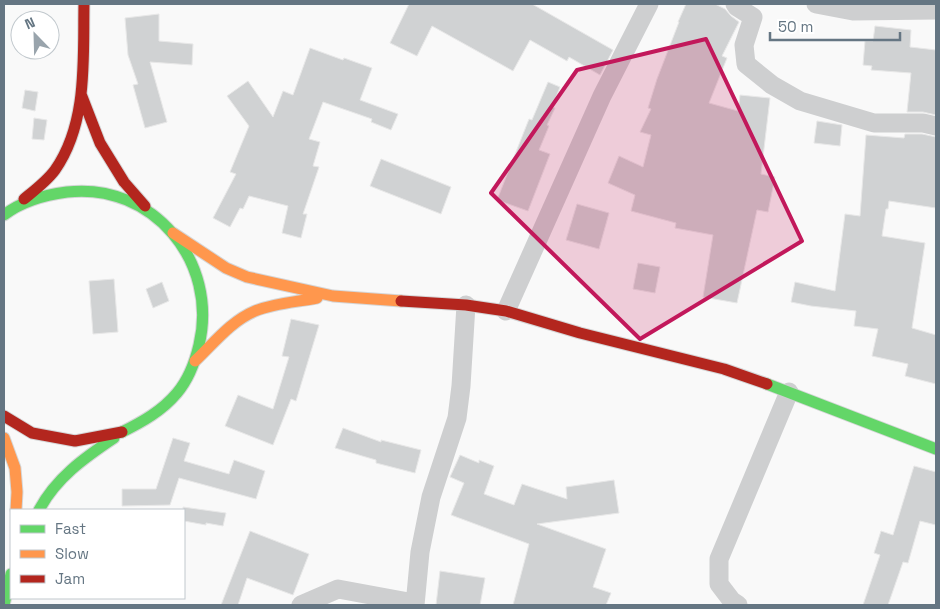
<svg xmlns="http://www.w3.org/2000/svg" width="940" height="609" font-family="'Space Grotesk',sans-serif">
	<rect width="100%" height="100%" fill="#f9f9f9"/>
	<path fill="#d0d2d3" stroke="#e8e8e8" d="M 409,4 L 532,4 L 613,50 L 600,75 L 569,57 L 567,61 L 530,40 L 513,71 L 432,26 L 417,56 L 390,43 Z
		M 686,4 L 715,4 L 725,9 L 731,16 L 739,22 L 722,56 L 727,58 L 709,103 L 738,111 L 740,95 L 770,98 L 761,174 L 775,177 L 768,212 L 757,210 L 737,303 L 703,297 L 713,235 L 675,228 L 676,223 L 631,211 L 635,195 L 608,183 L 619,156 L 643,167 L 651,135 L 640,132 L 651,109 L 648,108 L 657,79 L 679,22 L 678,22 Z
		M 159,14 L 159,41 L 193,44 L 192,65 L 150,62 L 167,122 L 145,128 L 133,85 L 138,84 L 128,55 L 125,18 Z
		M 875,26 L 911,30 L 910,47 L 936,50 L 936,115 L 923,112 L 907,112 L 911,73 L 871,70 L 872,66 L 863,65 L 865,41 L 873,41 Z
		M 310,48 L 343,60 L 344,58 L 372,68 L 360,100 L 398,114 L 391,130 L 371,122 L 372,119 L 323,102 L 309,139 L 320,142 L 313,166 L 319,167 L 303,214 L 307,214 L 301,238 L 282,233 L 288,206 L 249,196 L 243,209 L 240,208 L 230,227 L 213,218 L 236,174 L 230,172 L 249,126 L 227,96 L 248,81 L 273,117 L 283,91 L 293,95 Z
		M 548,82 L 560,87 L 552,107 L 555,108 L 547,125 L 549,126 L 539,150 L 550,154 L 528,211 L 497,200 L 529,119 L 532,120 Z
		M 25,90 L 38,92 L 35,111 L 22,108 Z
		M 34,118 L 47,120 L 44,140 L 32,139 Z
		M 817,121 L 842,125 L 840,146 L 814,143 Z
		M 905,134 L 922,134 L 936,137 L 936,208 L 889,201 L 888,209 L 886,209 L 882,236 L 925,243 L 912,328 L 936,335 L 936,384 L 905,376 L 908,364 L 872,356 L 878,329 L 854,326 L 856,311 L 811,306 L 791,302 L 795,282 L 835,291 L 845,214 L 860,216 L 866,135 L 904,138 Z
		M 381,159 L 451,187 L 441,214 L 370,186 Z
		M 577,204 L 609,213 L 599,249 L 566,240 Z
		M 638,263 L 660,267 L 655,293 L 633,289 Z
		M 114,279 L 118,332 L 93,334 L 89,281 Z
		M 162,282 L 169,301 L 153,308 L 146,289 Z
		M 291,319 L 319,325 L 296,401 L 291,399 L 273,445 L 225,426 L 238,395 L 273,409 L 289,357 L 282,356 Z
		M 343,428 L 381,442 L 381,440 L 421,450 L 415,473 L 376,463 L 376,460 L 335,448 Z
		M 173,438 L 190,443 L 184,461 L 229,474 L 234,460 L 265,471 L 256,499 L 179,478 L 170,505 L 122,506 L 122,489 L 156,489 Z
		M 460,455 L 479,463 L 479,460 L 494,466 L 484,494 L 514,505 L 522,484 L 567,499 L 566,487 L 614,480 L 619,513 L 537,524 L 606,549 L 593,587 L 611,593 L 606,605 L 513,605 L 529,544 L 451,515 L 464,483 L 450,477 Z
		M 914,466 L 936,472 L 936,525 L 920,521 L 908,563 L 903,562 L 888,605 L 863,605 L 880,555 L 874,553 L 881,531 L 893,535 Z
		M 183,507 L 226,513 L 223,526 L 206,523 L 206,525 L 184,521 Z
		M 250,531 L 309,554 L 293,595 L 247,578 L 238,605 L 221,605 Z
		M 440,571 L 485,578 L 480,605 L 436,605 Z"/>
	<g fill="none" stroke-linecap="round" stroke-linejoin="round">
		<g stroke="#d5d6d7" stroke-width="13">
			<path id="fast" d="M 4,215 C 22,201 44,195 67,192 C 153,182 219,262 199,345 C 195,362 188,380 177,393 C 162,411 142,422 122,432
				M 767,384 L 936,449
				M 39,510 C 56,478 84,458 114,438
				M 4,605 L 11,574"/>
		</g>
		<g stroke="#d5d6d7" stroke-width="13">
			<path id="slow" d="M 173,233 L 226,268 L 247,277 L 333,296 L 401,301
				M 195,361 C 214,343 231,321 255,311 C 275,303 297,302 317,298
				M 4,438 L 15,468 L 17,492 L 16,510"/>
		</g>
		<g stroke="#d5d6d7" stroke-width="13">
			<path id="jam" d="M 81,94 L 100,143 L 124,182 L 145,206
				M 24,199 C 35,190 47,181 55,170 C 88,123 83,59 84,4
				M 401,301 L 466,305 L 506,311 L 580,333 L 724,369 L 767,384
				M 4,416 L 32,433 L 75,441 L 122,432"/>
		</g>
		<path stroke="#cecfd0" stroke-width="19" d="M 735,4 L 737,7 L 753,17 L 744,45 L 746,64 L 772,85 L 800,101 L 874,123 L 923,123 L 936,126
			M 816,4 L 853,11 L 936,10
			M 506,311 L 602,96 L 649,4
			M 301,605 L 338,589 L 414,603
			M 415,605 L 420,552 L 431,497 L 457,418 L 461,386 L 466,305
			M 738,605 L 732,601 L 719,584 L 719,559 L 789,392"/>
		<use href="#fast" stroke="#63d668" stroke-width="11"/>
		<use href="#slow" stroke="#ff974d" stroke-width="11"/>
		<use href="#jam" stroke="#b3261e" stroke-width="11"/>
	</g>
	<path fill="#c2185b" fill-opacity="0.2" stroke="#c2185b" stroke-width="4" stroke-linejoin="round" d="M 706,39 L 802,241 L 640,339 L 491,193 L 577,70 Z"/>
	<rect width="940" height="609" fill="none" stroke="#657683" stroke-width="10"/>
	<rect x="10" y="509" width="175" height="90" fill="#ffffff" stroke="#c1c8cd"/>
	<rect x="20" y="525" width="25" height="8" fill="#63d668" stroke="#c1c8cd"/>
	<text x="55" y="534" font-size="15" fill="#657683">Fast</text>
	<rect x="20" y="550" width="25" height="8" fill="#ff974d" stroke="#c1c8cd"/>
	<text x="55" y="559" font-size="15" fill="#657683">Slow</text>
	<rect x="20" y="575" width="25" height="8" fill="#b3261e" stroke="#c1c8cd"/>
	<text x="55" y="584" font-size="15" fill="#657683">Jam</text>
	<g transform="translate(35 35) rotate(337)"><circle r="24" fill="#ffffff" stroke="#c1c8cd"/>
	<path d="M0-4L9 19L0 12L-9 19Z" fill="#99a4ac"/>
	<text y="-8" font-size="14" font-weight="bold" text-anchor="middle" fill="#657683">N</text>
	</g>
	<path d="M770 32v8h130v-8" fill="none" stroke="#657683" stroke-width="2.5"/>
	<text x="778" y="32" font-size="15" fill="#657683" stroke="#ffffff" stroke-width="4" paint-order="stroke">50 m</text>
</svg>
